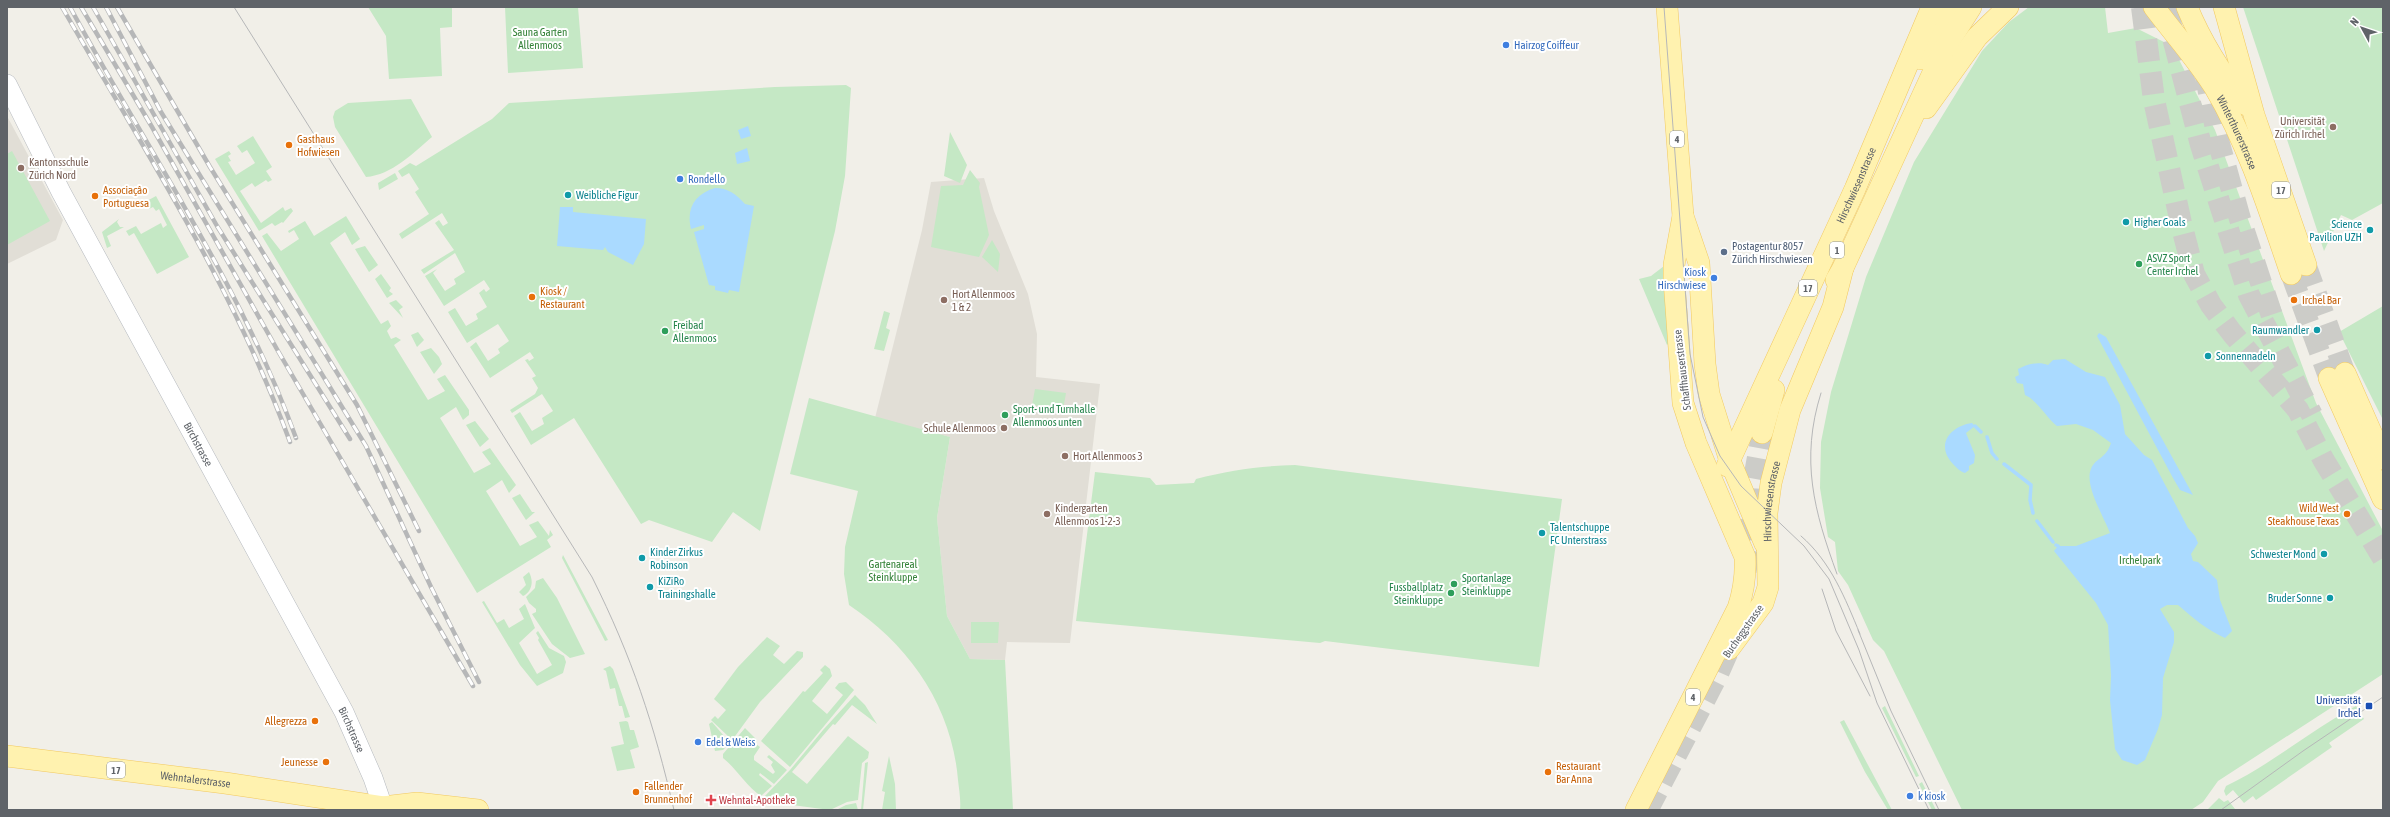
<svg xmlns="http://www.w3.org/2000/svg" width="2390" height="817" font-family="'Asap Condensed',sans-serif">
	<rect width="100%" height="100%" fill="#f1efe8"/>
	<path fill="#e1ded6" d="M 7,116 L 63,220 L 56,240 L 7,264 Z
		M 984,178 L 994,211 L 1028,294 L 1037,334 L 1036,377 L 1100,384 L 1070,643 L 1007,642 L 1005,660 L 970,659 L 947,616 L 937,518 L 950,437 L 875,418 L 922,230 L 931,182 Z"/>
	<path fill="#c5e8c5" d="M 368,7 L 452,7 L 452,27 L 440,28 L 442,76 L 389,79 L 386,36 Z
		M 505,7 L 578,7 L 583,68 L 508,73 Z
		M 2029,7 L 2105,7 L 2108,33 L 2136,28 L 2172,46 L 2215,130 L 2316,403 L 2383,531 L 2383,674 L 2218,781 L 2203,802 L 2191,810 L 1962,810 L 1884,651 L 1873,640 L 1848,585 L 1838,571 L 1835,542 L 1828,537 L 1820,488 L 1821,442 L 1831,392 L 1866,277 L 1914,162 L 1982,51 L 2009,22 Z
		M 2243,7 L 2383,7 L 2383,203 L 2352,220 L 2341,215 L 2324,251 Z
		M 846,85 L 851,88 L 845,176 L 835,231 L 760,531 L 733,512 L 712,542 L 649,520 L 641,524 L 574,418 L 531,445 L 514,416 L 520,412 L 532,431 L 544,424 L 542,418 L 553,411 L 542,394 L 512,413 L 510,410 L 535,394 L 538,388 L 532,378 L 536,376 L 525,360 L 528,359 L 529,361 L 534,358 L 530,352 L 490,378 L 470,347 L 476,342 L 488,361 L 500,353 L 498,349 L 509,341 L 498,324 L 467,343 L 448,312 L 455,308 L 466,326 L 478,319 L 476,314 L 487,307 L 479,293 L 484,289 L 486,292 L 490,289 L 484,280 L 444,306 L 425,276 L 437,269 L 433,273 L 445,291 L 456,284 L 454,279 L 465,272 L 455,253 L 424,274 L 421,270 L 454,250 L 435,223 L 439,220 L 443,226 L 448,223 L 442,213 L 402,239 L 399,234 L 429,214 L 415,192 L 419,189 L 409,173 L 402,177 L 398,171 L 410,163 L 416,166 L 492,119 L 509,103 L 775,87 Z
		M 411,99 L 432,137 C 413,153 392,175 366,177 L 335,127 L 333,117 L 335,111 L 348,103 Z
		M 950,132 L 967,165 L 960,183 L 944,176 Z
		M 253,136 L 272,167 L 266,171 L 272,180 L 268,182 L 266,180 L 255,187 L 252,183 L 240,191 L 261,223 L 283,207 L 285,211 L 291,208 L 293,211 L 283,223 L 282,222 L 275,226 L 272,223 L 259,231 L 215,159 L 229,151 L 231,154 L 228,156 L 231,161 L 228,162 L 236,175 L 255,163 L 247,150 L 242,153 L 237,146 Z
		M 12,151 L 50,221 L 7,245 L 7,154 Z
		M 970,170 L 980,183 L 979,187 L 989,235 L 979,257 L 931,247 L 941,186 L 963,185 Z
		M 395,173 L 398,179 L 379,190 L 378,183 Z
		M 156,196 L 189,257 L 157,274 L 134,233 L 129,236 L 126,231 L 136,226 L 141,234 L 161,223 L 163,228 L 167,225 L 159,209 L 156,211 L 153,207 L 149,209 L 145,202 Z
		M 346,216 L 360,239 L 352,245 L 345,232 L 330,243 L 381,324 L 388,320 L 391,326 L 387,331 L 391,339 L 396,337 L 401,340 L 394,345 L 428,400 L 445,391 L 437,379 L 445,375 L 469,410 L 469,415 L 463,420 L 456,407 L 440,418 L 474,473 L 491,464 L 482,452 L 490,448 L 516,485 L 509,493 L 502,480 L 486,491 L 520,546 L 537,537 L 529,525 L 538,521 L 549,536 L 550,530 L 553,535 L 547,540 L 551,547 L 477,593 L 262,236 L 267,233 L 281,251 L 299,239 L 294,230 L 289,233 L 288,231 L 305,221 L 314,236 Z
		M 119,219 L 117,222 L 120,227 L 124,227 L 107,236 L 111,246 L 107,248 L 102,232 Z
		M 992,240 L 1000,254 L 998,272 L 982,257 Z
		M 365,246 L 378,265 L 369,272 L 355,249 Z
		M 1664,266 L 1668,344 L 1667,345 L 1639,279 L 1651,276 Z
		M 381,274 L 391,288 L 389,291 L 393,294 L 387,298 L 375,279 Z
		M 396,300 L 403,307 L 399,310 L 403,318 L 389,303 Z
		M 2383,306 L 2383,420 L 2339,332 Z
		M 884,311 L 890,313 L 886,328 L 890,330 L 884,351 L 874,349 Z
		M 418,332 L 424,340 L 417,347 L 411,335 Z
		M 431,348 L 439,357 L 442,364 L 434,374 L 420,352 Z
		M 1035,389 L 1066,393 L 1063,410 L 1032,405 Z
		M 809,398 L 950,437 L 937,518 L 947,616 L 970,659 L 1005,660 L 1013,810 L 960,810 C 961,800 959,789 958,780 C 952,706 909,645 849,605 L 844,574 L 845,547 L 858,491 L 790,474 Z
		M 475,421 L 489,439 L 480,447 L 466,425 Z
		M 1295,465 L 1562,499 L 1539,667 L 1325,641 L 1320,643 L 1076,621 L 1095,472 L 1150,478 L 1156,485 L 1194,483 L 1196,479 C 1230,470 1261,466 1295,465 Z
		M 520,494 L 532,512 L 535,512 L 526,520 L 512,498 Z
		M 563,555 L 608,640 L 605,641 L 562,558 Z
		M 529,572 C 534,581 532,592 523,596 L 519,592 L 526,585 L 523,577 Z
		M 543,578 L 557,598 L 585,654 L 570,658 L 552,644 L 532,614 L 536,612 L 536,609 L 529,603 L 526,597 L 535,588 L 536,581 Z
		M 484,601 L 497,623 L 504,619 L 509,628 L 524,619 L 519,609 L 525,604 L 535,628 L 519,643 L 537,674 L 552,665 L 538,640 L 539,638 L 536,633 L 538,631 L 549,648 L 564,656 L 566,662 L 563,673 L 537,686 L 520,665 L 482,602 Z
		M 971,622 L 999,622 L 998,643 L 971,643 Z
		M 767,637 L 780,646 L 773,655 L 784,664 L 797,651 L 803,652 L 803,657 L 760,702 L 733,739 L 730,738 L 711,720 L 715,716 L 718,719 L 726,710 L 714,699 L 738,667 Z
		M 825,665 L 830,669 L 832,676 L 812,701 L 827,714 L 843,695 L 835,688 L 839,683 L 846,682 L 854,690 L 790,767 L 761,741 L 803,691 L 805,692 L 823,673 L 820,670 Z
		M 610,666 L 613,669 L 630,717 L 625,718 L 622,706 L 619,706 L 615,688 L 610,689 L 606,671 L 603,669 Z
		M 855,695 L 865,705 L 877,724 L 852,705 L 835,725 L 833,724 L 792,772 L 807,784 L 848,736 L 869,752 L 868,758 L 862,763 L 858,800 L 847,802 L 830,810 L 769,802 L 763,804 L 762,799 L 790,770 L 823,730 Z
		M 1885,706 L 1919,776 L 1916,777 L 1882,708 Z
		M 2356,706 L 2364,719 L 2329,743 L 2332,747 L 2256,800 L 2253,796 L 2244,803 L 2233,790 L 2226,796 L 2224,791 L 2226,786 C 2272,764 2311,730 2356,706 Z
		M 1844,720 L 1892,810 L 1888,810 L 1865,772 L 1840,722 Z
		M 626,721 L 628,722 L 630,730 L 634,730 L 639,747 L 630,750 L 635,768 L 617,771 L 611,747 L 624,744 L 619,722 Z
		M 712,722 L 724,736 L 732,741 L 723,750 L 715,751 L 709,724 Z
		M 745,728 L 757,740 L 756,744 L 760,747 L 754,756 L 754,760 L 773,774 L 775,772 L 771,765 L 773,762 L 767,757 L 769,755 L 787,770 L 774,784 L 760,773 L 759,775 L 772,786 L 761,796 C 746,786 737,769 723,758 L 723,754 Z
		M 889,756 L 895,784 L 896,810 L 882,810 L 885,792 L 882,791 Z
		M 868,762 L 863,810 L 861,810 L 865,763 Z
		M 1922,782 L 1936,810 L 1932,810 L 1919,784 Z
		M 2219,798 L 2224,802 L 2228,800 L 2235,809 L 2207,810 Z
		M 856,803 L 858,810 L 836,810 L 846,805 Z"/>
	<path fill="#aadaff" d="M 748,126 L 751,136 L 741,139 L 738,130 Z
		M 747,148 L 750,161 L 737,164 L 735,153 Z
		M 715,188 C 728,188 736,194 745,204 L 754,206 L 739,292 L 729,290 L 728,293 L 715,290 L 715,286 L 709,285 L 694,232 L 704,229 L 704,225 L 691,229 C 686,208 695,194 715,188 Z
		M 560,207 L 573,207 L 573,212 L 646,219 L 644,244 L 633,265 L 608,252 L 605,247 L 603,250 L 557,246 Z
		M 2099,333 L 2106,337 L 2193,495 L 2180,490 L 2173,478 L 2097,336 Z
		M 2065,359 L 2086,372 L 2105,377 L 2120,405 L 2125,434 L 2144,455 L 2152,460 L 2188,528 L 2195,536 L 2198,543 L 2191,554 L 2193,561 L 2198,562 L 2217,580 L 2220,600 L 2232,631 L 2225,638 C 2207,630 2193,618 2178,605 L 2167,605 L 2160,609 L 2174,632 L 2174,642 L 2163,678 L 2162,715 L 2158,729 L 2145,760 L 2137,765 L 2122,760 L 2115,749 L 2110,700 L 2111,676 L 2108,625 L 2096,603 L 2054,551 L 2058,546 L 2076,546 L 2110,533 C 2104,517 2084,485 2091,469 C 2095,458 2106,459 2111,443 L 2093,430 L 2076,424 L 2057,426 C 2046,417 2037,400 2025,395 L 2023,384 L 2017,383 L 2015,377 L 2019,375 L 2018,369 C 2027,364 2039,361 2048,365 L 2053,360 Z
		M 1972,423 L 1975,426 L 1966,433 L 1975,455 L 1974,463 L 1969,466 L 1969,470 L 1965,473 C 1959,471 1957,468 1953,464 C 1935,445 1950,426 1972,423 Z"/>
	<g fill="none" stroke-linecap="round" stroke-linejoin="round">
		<path stroke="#aadaff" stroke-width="3.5" d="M 1975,426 L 1981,432
			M 1987,437 L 1992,453 L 1997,459
			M 2004,464 L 2031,485 L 2030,500 L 2033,513
			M 2037,521 L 2053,542
			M 2056,545 L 2058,546"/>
		<path stroke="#ccccc8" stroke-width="21" stroke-dasharray="21 10" stroke-linecap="butt" d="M 2306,265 L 2345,373
			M 2291,274 L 2329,378
			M 1746,571 L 1750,550 L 1752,487 L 1762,433
			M 1648,810 L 1718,675 L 1737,632"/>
		<path stroke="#ccccc8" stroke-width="22" stroke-dasharray="22 11" stroke-linecap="butt" d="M 2142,7 L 2154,100 L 2181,223 L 2194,274 L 2211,305 L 2232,333 L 2298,410 L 2323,459 L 2383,558
			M 2168,7 L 2173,38 L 2201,145 L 2249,295 L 2312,415
			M 2205,71 L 2218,140 L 2240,219 L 2275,325"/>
		<g stroke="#b6babf" stroke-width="20">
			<g id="secondary">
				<path id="s1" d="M 7,84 L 61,192 L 344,712 L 373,778 L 383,807"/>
			</g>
		</g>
		<g stroke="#f2c960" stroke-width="22">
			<g id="primary">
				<path d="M 1667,7 L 1683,216 L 1699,263 L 1705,364 L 1709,394 L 1730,461 L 1765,544"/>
				<path id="s2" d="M 2154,7 C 2174,34 2197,59 2215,88 C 2249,146 2269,210 2291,274"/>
				<path d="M 2187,7 C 2201,41 2223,76 2246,105"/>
				<path d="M 2224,7 L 2254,115 L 2306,265"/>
				<path d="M 1921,59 L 1953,7"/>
				<path d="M 1926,108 L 1977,37 L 2008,7"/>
				<path d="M 1836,280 L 1843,268 L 1943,51 L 1971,7"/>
				<path d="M 2345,373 L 2383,459"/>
				<path d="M 2329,378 L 2383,499"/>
				<path d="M 1762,433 L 1774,390"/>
				<path id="s3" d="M 1727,466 L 1855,189 L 1932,7"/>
				<path id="s4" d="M 1729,649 L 1763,603 L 1768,587 L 1767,513 L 1771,483 L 1790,410 L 1833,307 L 1843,268"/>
				<path id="s5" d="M 7,756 L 225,783 L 383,807 L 391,810"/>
				<path d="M 383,807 L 417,803 L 478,810"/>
				<path d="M 1636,810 L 1738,608 C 1744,590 1746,576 1745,557 L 1696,443 L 1683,403 L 1674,280 L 1674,265 L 1683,216"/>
			</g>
		</g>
		<use href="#secondary" stroke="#fff" stroke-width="19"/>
		<use href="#primary" stroke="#fff2af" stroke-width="21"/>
		<path stroke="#b6b7b8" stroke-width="1" d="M 234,7 L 592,577 C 632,657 654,724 674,810
			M 1664,7 L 1690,354 L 1703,417 L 1720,456 L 1741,486 L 1804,546 L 1829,579 L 1859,650 L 1877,703 L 1929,810
			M 1821,393 C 1800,460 1814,511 1837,574
			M 1801,536 C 1831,562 1845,598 1860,634
			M 1822,589 L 1836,631 L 1870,696
			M 1858,630 L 1891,711 L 1939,810
			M 2221,810 L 2303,751 L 2383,697"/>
		<g stroke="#b6b7b8" stroke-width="4.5">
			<path id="rail" d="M 62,7 C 143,148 234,288 290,442
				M 70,7 C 147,150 241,285 296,438
				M 81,7 L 152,127 L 278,351 L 473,686
				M 93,7 L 217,226 L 350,439
				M 106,7 L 161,112 L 366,446 L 431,587 L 479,682
				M 117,7 L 210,167 L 357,405 L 419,531"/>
		</g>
		<use href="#rail" stroke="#fff" stroke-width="3" stroke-dasharray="9" stroke-linecap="butt"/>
	</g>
	<g fill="#3f7fe0" stroke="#fff" stroke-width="1.5">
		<circle cx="1506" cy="45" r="4"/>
		<circle cx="680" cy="179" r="4"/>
		<circle cx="1714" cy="278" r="4"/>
		<circle cx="698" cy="742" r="4"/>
		<circle cx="1910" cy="796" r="4"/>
	</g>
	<g fill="#8d6e63" stroke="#fff" stroke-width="1.5">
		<circle cx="2333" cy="127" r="4"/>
		<circle cx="21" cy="168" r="4"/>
		<circle cx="944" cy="300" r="4"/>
		<circle cx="1004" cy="428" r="4"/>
		<circle cx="1065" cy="456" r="4"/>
		<circle cx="1047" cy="514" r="4"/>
	</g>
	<g fill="#e8710a" stroke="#fff" stroke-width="1.5">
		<circle cx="289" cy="145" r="4"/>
		<circle cx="95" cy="196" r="4"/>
		<circle cx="532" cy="297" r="4"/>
		<circle cx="2294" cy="300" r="4"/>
		<circle cx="2347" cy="514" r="4"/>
		<circle cx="315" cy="721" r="4"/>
		<circle cx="326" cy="762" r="4"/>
		<circle cx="1548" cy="772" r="4"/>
		<circle cx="636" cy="792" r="4"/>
	</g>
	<g fill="#0f9aa8" stroke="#fff" stroke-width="1.5">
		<circle cx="568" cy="195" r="4"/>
		<circle cx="2126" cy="222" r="4"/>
		<circle cx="2370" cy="230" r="4"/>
		<circle cx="2317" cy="330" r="4"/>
		<circle cx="2208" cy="356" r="4"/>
		<circle cx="1542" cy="533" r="4"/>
		<circle cx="2324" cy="554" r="4"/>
		<circle cx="642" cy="558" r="4"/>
		<circle cx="650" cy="587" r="4"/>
		<circle cx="2330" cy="598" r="4"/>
	</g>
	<circle fill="#5c6f8a" stroke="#fff" stroke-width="1.5" cx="1724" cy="252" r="4"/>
	<g fill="#2e9e5b" stroke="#fff" stroke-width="1.5">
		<circle cx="2139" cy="264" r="4"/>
		<circle cx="665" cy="331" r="4"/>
		<circle cx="1005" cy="415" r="4"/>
		<circle cx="1454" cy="584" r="4"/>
		<circle cx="1451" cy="593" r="4"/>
	</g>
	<rect fill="#1a4fb4" stroke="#fff" stroke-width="1.5" x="2365" y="702" width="8" height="8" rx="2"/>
	<path fill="#e0444e" stroke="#fff" stroke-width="1.5" d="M709 794h4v4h4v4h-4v4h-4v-4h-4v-4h4z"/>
	<g text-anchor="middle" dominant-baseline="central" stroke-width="4" stroke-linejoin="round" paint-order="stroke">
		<g fill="#fff" stroke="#8f9295" stroke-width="1">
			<rect x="1670" y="131" width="14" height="16" rx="3"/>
			<rect x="2272" y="182" width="18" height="16" rx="3"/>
			<rect x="1830" y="242" width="14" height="16" rx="3"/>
			<rect x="1799" y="280" width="18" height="16" rx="3"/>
			<rect x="1686" y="689" width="14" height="16" rx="3"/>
			<rect x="107" y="762" width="18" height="16" rx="3"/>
		</g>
		<g font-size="10" font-weight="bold" fill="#5f6368">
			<text x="1677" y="139">4</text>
			<text x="2281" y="190">17</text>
			<text x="1837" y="250">1</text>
			<text x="1808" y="288">17</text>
			<text x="1693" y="697">4</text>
			<text x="116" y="770">17</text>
		</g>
		<g font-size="11" fill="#348238" stroke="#fff">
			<text x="540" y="32">Sauna Garten<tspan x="540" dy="13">Allenmoos</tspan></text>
			<text x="2140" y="560">Irchelpark</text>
			<text x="893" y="564">Gartenareal<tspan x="893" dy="13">Steinkluppe</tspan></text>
		</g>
		<g font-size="11" fill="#366cbe" stroke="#fff" text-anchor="start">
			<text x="1514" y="45">Hairzog Coiffeur</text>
			<text x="688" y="179">Rondello</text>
			<text x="1706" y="272" text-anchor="end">Kiosk<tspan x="1706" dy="13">Hirschwiese</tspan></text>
			<text x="706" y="742">Edel &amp; Weiss</text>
			<text x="1918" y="796">k kiosk</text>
		</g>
		<g font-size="11" fill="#785e54" stroke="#fff" text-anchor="start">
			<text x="2325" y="121" text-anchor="end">Universität<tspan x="2325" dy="13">Zürich Irchel</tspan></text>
			<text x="29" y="162">Kantonsschule<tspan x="29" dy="13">Zürich Nord</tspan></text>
			<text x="952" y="294">Hort Allenmoos<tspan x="952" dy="13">1 &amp; 2</tspan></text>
			<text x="996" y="428" text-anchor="end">Schule Allenmoos</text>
			<text x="1073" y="456">Hort Allenmoos 3</text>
			<text x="1055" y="508">Kindergarten<tspan x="1055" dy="13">Allenmoos 1-2-3</tspan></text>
		</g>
		<g font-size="11" fill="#5f6368" stroke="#fff">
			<text stroke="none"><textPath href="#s2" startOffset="151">Winterthurerstrasse</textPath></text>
			<text stroke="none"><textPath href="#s3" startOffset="309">Hirschwiesenstrasse</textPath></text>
			<text transform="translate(1682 370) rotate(-97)">Schaffhauserstrasse</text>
			<text stroke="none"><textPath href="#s1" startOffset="408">Birchstrasse</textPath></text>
			<text stroke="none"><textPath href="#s4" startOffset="160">Hirschwiesenstrasse</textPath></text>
			<text transform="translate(1743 631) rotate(-55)">Bucheggstrasse</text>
			<text stroke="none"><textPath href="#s1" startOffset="732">Birchstrasse</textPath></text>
			<text stroke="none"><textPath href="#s5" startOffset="190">Wehntalerstrasse</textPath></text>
		</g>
		<g font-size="11" fill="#c56008" stroke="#fff" text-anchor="start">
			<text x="297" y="139">Gasthaus<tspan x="297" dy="13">Hofwiesen</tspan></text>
			<text x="103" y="190">Associaçâo<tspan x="103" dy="13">Portuguesa</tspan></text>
			<text x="540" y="291">Kiosk /<tspan x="540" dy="13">Restaurant</tspan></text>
			<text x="2302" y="300">Irchel Bar</text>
			<text x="2339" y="508" text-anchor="end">Wild West<tspan x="2339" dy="13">Steakhouse Texas</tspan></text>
			<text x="307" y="721" text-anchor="end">Allegrezza</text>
			<text x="318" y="762" text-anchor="end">Jeunesse</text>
			<text x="1556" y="766">Restaurant<tspan x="1556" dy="13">Bar Anna</tspan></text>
			<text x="644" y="786">Fallender<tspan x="644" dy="13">Brunnenhof</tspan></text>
		</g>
		<g font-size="11" fill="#0d838f" stroke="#fff" text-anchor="start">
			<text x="576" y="195">Weibliche Figur</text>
			<text x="2134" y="222">Higher Goals</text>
			<text x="2362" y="224" text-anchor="end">Science<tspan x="2362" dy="13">Pavilion UZH</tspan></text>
			<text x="2309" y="330" text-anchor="end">Raumwandler</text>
			<text x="2216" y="356">Sonnennadeln</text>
			<text x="1550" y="527">Talentschuppe<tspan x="1550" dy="13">FC Unterstrass</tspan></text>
			<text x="650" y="552">Kinder Zirkus<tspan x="650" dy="13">Robinson</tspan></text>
			<text x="2316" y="554" text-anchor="end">Schwester Mond</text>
			<text x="658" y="581">KiZiRo<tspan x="658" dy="13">Trainingshalle</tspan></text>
			<text x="2322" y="598" text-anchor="end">Bruder Sonne</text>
		</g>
		<g font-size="11" fill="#4e5e75" stroke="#fff" text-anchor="start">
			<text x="1732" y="246">Postagentur 8057<tspan x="1732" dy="13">Zürich Hirschwiesen</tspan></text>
		</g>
		<g font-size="11" fill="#27864d" stroke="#fff" text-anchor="start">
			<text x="2147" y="258">ASVZ Sport<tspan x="2147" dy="13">Center Irchel</tspan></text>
			<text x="673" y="325">Freibad<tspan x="673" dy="13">Allenmoos</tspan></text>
			<text x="1013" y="409">Sport- und Turnhalle<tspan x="1013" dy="13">Allenmoos unten</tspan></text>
			<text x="1462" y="578">Sportanlage<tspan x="1462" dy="13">Steinkluppe</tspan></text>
			<text x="1443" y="587" text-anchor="end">Fussballplatz<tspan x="1443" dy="13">Steinkluppe</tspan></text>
		</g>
		<g font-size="11" fill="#164399" stroke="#fff" text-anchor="end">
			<text x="2361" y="700">Universität<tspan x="2361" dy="13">Irchel</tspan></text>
		</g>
		<g font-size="11" fill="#be3a42" stroke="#fff" text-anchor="start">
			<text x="719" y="800">Wehntal-Apotheke</text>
		</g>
	</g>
	<rect width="2390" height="817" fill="none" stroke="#5f6368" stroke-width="16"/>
	<g transform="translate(2362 28) rotate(310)" stroke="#ffffff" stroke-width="3" paint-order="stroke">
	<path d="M0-3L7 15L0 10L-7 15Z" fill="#5f6368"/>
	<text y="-6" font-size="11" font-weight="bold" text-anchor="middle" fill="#5f6368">N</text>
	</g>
</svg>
